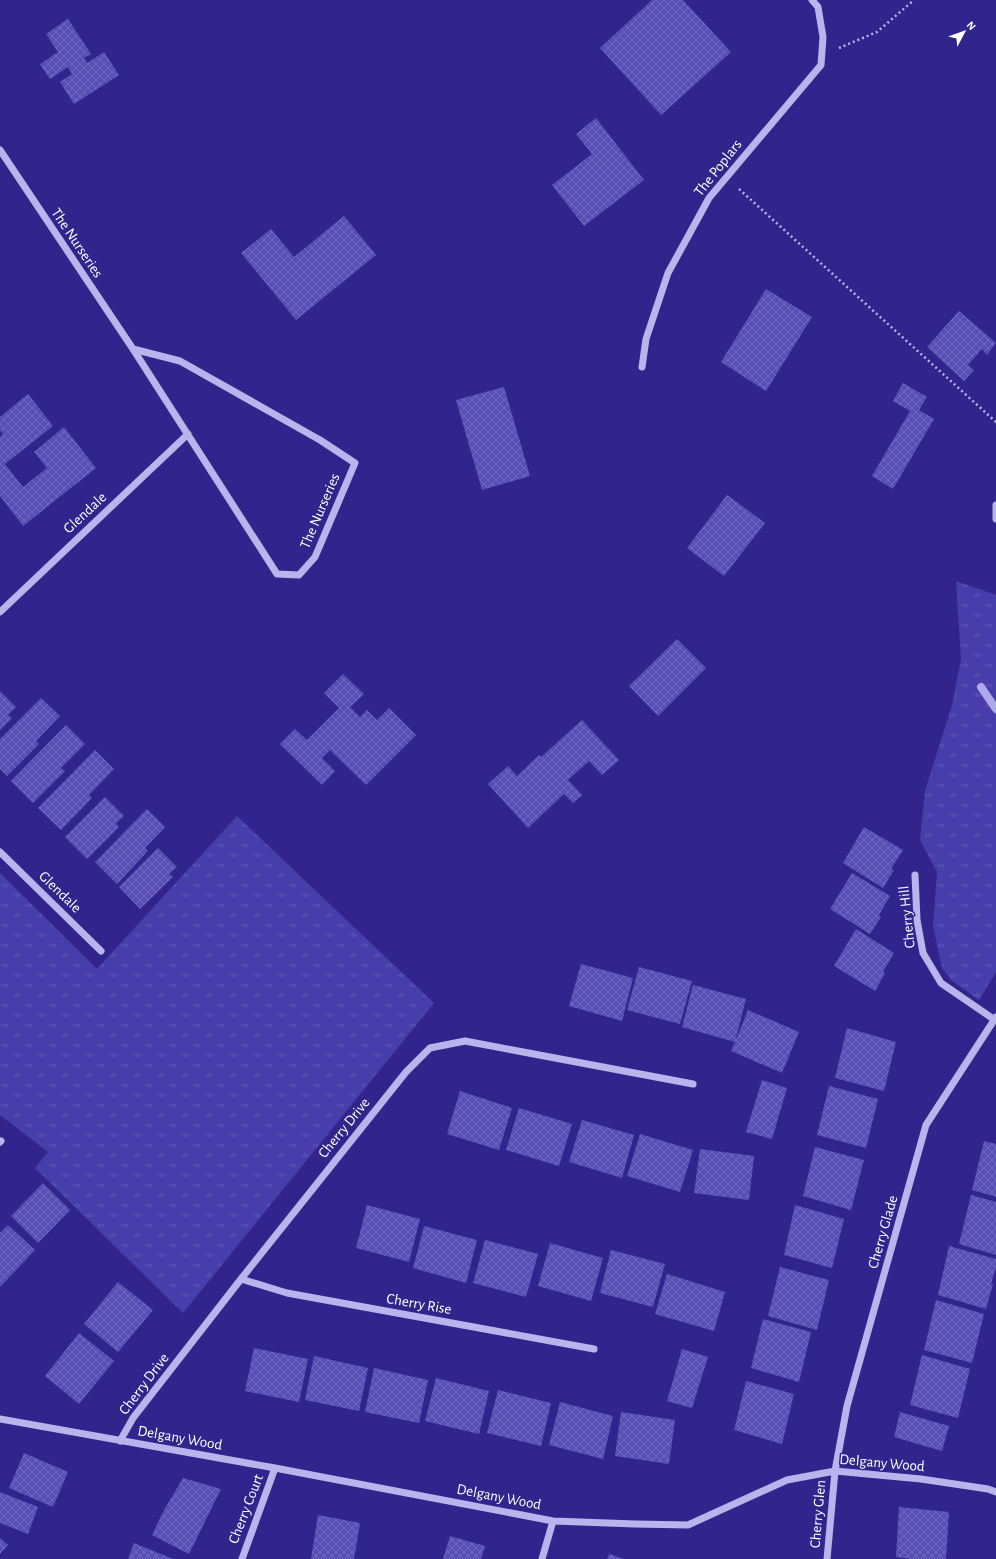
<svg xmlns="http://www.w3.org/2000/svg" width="996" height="1559" font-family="'Alegreya Sans',sans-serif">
	<defs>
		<pattern id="grass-tufts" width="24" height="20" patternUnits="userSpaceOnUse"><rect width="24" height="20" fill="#483eab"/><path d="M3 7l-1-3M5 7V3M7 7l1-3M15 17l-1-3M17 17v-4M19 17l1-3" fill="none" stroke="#635bb8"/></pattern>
		<pattern id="building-cross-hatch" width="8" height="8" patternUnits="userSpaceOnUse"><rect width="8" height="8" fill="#584eb3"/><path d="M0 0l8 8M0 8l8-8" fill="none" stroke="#7169be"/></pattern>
	</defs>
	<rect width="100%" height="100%" fill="#31258d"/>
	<path fill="url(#grass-tufts)" d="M 956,581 L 996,595 L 996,972 L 979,1000 L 951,980 L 942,968 L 933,926 L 937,872 L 920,840 L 925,791 L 952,705 L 961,659 Z
		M 237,816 L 434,1003 L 183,1313 L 35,1168 L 48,1152 L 0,1115 L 0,873 L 97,969 Z"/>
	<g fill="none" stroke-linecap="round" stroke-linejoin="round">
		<path stroke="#aea9eb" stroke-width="8" d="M 981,687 L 996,709"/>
	</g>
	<path fill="url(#building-cross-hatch)" d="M 652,0 L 683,0 L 731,52 L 661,115 L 600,48 Z
		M 68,19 L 91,54 L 84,58 L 87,63 L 104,52 L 119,75 L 74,104 L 60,82 L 72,74 L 68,67 L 50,79 L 40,64 L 58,52 L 46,34 Z
		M 596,118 L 644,180 L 584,226 L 552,185 L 592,154 L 576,134 Z
		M 344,216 L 376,255 L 296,320 L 241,253 L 271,229 L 294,257 Z
		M 766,289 L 812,317 L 766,391 L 721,362 Z
		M 959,311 L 996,343 L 987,355 L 982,349 L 968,365 L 974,370 L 964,381 L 927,347 Z
		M 903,383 L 927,397 L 919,410 L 934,419 L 893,489 L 872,476 L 910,411 L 893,401 Z
		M 504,387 L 530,476 L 482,490 L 456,400 Z
		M 28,394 L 53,426 L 5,464 L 23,487 L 47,468 L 34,452 L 64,427 L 96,468 L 23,526 L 0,496 L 0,437 L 3,434 L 0,430 L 0,417 Z
		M 727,495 L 765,523 L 724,576 L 687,548 Z
		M 677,639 L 706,668 L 658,716 L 629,686 Z
		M 343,674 L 364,694 L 350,707 L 360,717 L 367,710 L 377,720 L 389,708 L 416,735 L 366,785 L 330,750 L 322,758 L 335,771 L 322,785 L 280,744 L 295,729 L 307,740 L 339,708 L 324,693 Z
		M 0,691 L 16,707 L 8,715 L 12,718 L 0,730 Z
		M 41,698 L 60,716 L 36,741 L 39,744 L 7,776 L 0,769 L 0,739 Z
		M 582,720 L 619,760 L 602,775 L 589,761 L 568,780 L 582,795 L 573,803 L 564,794 L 528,828 L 488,784 L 508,766 L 517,776 L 539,755 L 541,757 Z
		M 66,725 L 85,744 L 61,768 L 65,771 L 33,803 L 11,781 Z
		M 95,750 L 114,769 L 89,795 L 92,798 L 61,830 L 38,808 Z
		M 105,797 L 124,816 L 116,823 L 119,827 L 87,859 L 65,837 Z
		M 147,809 L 165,827 L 145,848 L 148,851 L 117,884 L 95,862 Z
		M 864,827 L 903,850 L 891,869 L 894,870 L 883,888 L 843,863 Z
		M 158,848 L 177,867 L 169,874 L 173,877 L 140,909 L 119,887 Z
		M 852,873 L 890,896 L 879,915 L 881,917 L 870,934 L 830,909 Z
		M 856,929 L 894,953 L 883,972 L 885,973 L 875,991 L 834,966 Z
		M 581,964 L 633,978 L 622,1021 L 569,1006 Z
		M 639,967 L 692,981 L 680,1024 L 627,1010 Z
		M 693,985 L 746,999 L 735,1042 L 748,1010 L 799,1032 L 782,1073 L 731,1051 L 735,1042 L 682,1027 Z
		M 847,1028 L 896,1042 L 884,1091 L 835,1078 Z
		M 762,1080 L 787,1088 L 772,1139 L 746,1132 Z
		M 829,1086 L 878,1099 L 866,1148 L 817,1135 Z
		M 460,1091 L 512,1108 L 499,1150 L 447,1134 Z
		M 519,1108 L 572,1124 L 559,1166 L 506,1150 Z
		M 582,1120 L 634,1135 L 622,1178 L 569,1162 Z
		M 640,1134 L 693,1150 L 680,1192 L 627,1176 Z
		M 984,1141 L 996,1144 L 996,1197 L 972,1190 Z
		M 815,1147 L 864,1160 L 851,1210 L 803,1196 Z
		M 700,1149 L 754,1156 L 749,1200 L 694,1193 Z
		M 43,1183 L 70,1210 L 38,1243 L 11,1216 Z
		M 971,1195 L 996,1202 L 996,1255 L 959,1244 Z
		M 367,1205 L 420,1219 L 409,1262 L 356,1248 Z
		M 795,1205 L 844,1219 L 832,1268 L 784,1255 Z
		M 8,1225 L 35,1250 L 0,1287 L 0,1233 Z
		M 424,1226 L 477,1240 L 466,1283 L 413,1268 Z
		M 485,1240 L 538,1254 L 526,1297 L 473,1283 Z
		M 550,1243 L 603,1258 L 591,1301 L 538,1286 Z
		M 949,1246 L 996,1259 L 996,1267 L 991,1284 L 993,1284 L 986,1309 L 938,1295 Z
		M 611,1250 L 665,1264 L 653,1307 L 600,1293 Z
		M 780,1267 L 829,1280 L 817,1330 L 768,1316 Z
		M 667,1274 L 725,1292 L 714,1331 L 655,1314 Z
		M 118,1282 L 153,1310 L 118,1352 L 84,1324 Z
		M 936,1300 L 984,1314 L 972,1363 L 924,1350 Z
		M 763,1319 L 811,1332 L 799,1382 L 751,1368 Z
		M 79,1333 L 114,1361 L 79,1404 L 45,1376 Z
		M 254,1348 L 308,1359 L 299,1402 L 245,1391 Z
		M 682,1349 L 708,1357 L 692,1408 L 667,1401 Z
		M 922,1355 L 970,1369 L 958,1418 L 910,1405 Z
		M 314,1356 L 368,1368 L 359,1411 L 305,1400 Z
		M 374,1368 L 428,1380 L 419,1423 L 365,1412 Z
		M 436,1378 L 489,1391 L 479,1434 L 425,1421 Z
		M 746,1381 L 794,1394 L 782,1444 L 734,1430 Z
		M 498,1390 L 551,1403 L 541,1446 L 487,1433 Z
		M 560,1402 L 613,1416 L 603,1459 L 549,1445 Z
		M 621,1412 L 675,1420 L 669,1464 L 615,1456 Z
		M 900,1412 L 949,1426 L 942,1451 L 894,1437 Z
		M 24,1453 L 68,1472 L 53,1507 L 9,1488 Z
		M 183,1478 L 221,1489 L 189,1554 L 152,1535 L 164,1510 Z
		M 0,1492 L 38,1507 L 28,1534 L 0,1523 Z
		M 899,1507 L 949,1512 L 946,1559 L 912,1559 L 896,1557 Z
		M 318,1515 L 360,1523 L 354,1559 L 311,1559 Z
		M 450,1536 L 485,1546 L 481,1559 L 443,1559 Z
		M 0,1538 L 8,1545 L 0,1554 Z
		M 134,1543 L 173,1559 L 128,1559 Z
		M 609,1554 L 624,1559 L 607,1559 Z"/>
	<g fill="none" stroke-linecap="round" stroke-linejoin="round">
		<path stroke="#b9b4eb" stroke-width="2.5" stroke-dasharray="2 3" stroke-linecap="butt" d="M 839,48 L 877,32 L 914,0
			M 739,189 L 996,422"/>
		<path stroke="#b9b4eb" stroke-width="7" d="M 0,150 L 133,349 L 277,574 L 299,575 L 315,557 L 355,463 L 320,440 L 180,361 L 133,349
			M 642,367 L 646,339 L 668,273 L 709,198 L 821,65 L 823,37 L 818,7 L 812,0
			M 996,505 L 996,519
			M 0,612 L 188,434
			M 0,852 L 101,951
			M 915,875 L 917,920 L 923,953 L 941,983 L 995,1020
			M 0,1142 L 1,1141
			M 241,1279 L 287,1293 L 594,1349
			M 0,1419 L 275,1468 L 553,1521 L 635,1524 L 688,1525 L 787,1480 L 835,1471 L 921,1479 L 988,1489 L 996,1492
			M 120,1441 L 133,1418 L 241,1279 L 406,1072 L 430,1048 L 465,1041 L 693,1084
			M 242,1559 L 275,1468
			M 542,1559 L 553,1521
			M 827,1559 L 835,1471 L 847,1406 L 926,1125 L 996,1017"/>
	</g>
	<g text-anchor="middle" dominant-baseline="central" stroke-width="3" stroke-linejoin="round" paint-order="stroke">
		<g font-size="15" fill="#fff" stroke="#31258d">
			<text transform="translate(718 168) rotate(-52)">The Poplars</text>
			<text transform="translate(77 243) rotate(56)">The Nurseries</text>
			<text transform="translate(320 511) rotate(-67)">The Nurseries</text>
			<text transform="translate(85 513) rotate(-43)">Glendale</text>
			<text transform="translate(60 892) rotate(44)">Glendale</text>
			<text transform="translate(907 917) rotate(-96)">Cherry Hill</text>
			<text transform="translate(344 1128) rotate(-51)">Cherry Drive</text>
			<text transform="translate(883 1232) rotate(-74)">Cherry Glade</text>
			<text transform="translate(419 1304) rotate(10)">Cherry Rise</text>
			<text transform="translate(144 1384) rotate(-53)">Cherry Drive</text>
			<text transform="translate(180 1438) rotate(10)">Delgany Wood</text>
			<text transform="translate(882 1463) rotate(5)">Delgany Wood</text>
			<text transform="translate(499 1497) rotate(11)">Delgany Wood</text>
			<text transform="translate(246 1509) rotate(-69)">Cherry Court</text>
			<text transform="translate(818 1514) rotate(-85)">Cherry Glen</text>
		</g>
	</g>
	<g transform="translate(964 32) rotate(49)" stroke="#31258d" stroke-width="3" paint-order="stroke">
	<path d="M0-3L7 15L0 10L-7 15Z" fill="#ffffff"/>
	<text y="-6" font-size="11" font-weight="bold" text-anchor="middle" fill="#ffffff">N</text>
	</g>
</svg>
